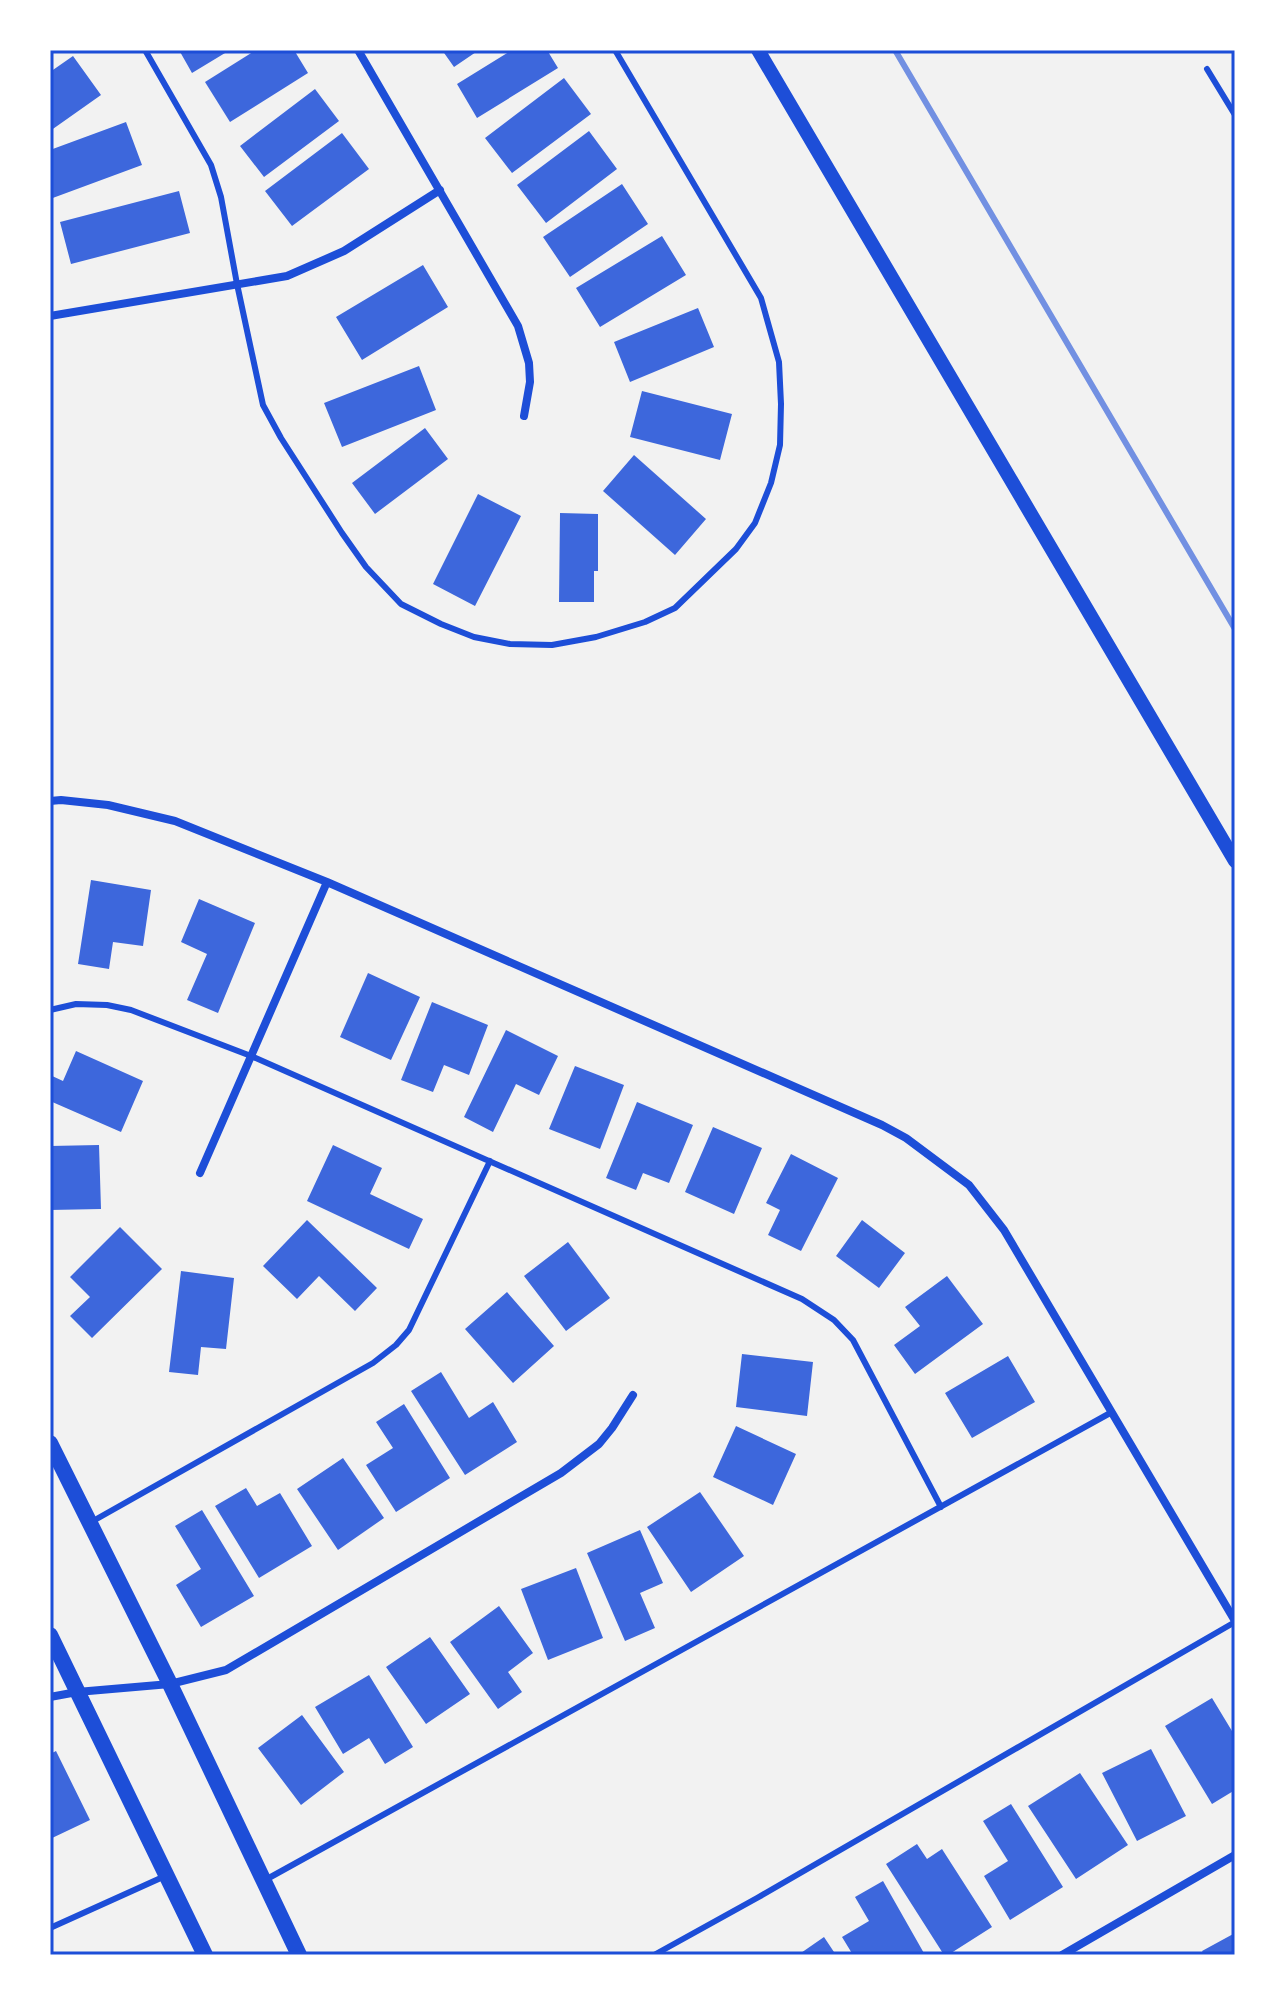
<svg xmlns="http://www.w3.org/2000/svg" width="1285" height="2005" font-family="Inter,sans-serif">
	<rect width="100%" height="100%" fill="#f2f2f2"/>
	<path fill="#3d67dc" d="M 179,50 L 230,50 L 192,73 Z
		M 256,50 L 294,50 L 308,73 L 230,122 L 205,82 Z
		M 442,50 L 479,50 L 454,67 Z
		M 512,50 L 547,50 L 558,68 L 477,118 L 457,84 Z
		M 73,56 L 101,95 L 50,131 L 50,72 Z
		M 564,78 L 591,114 L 512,173 L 485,138 Z
		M 315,89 L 339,121 L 264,177 L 240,146 Z
		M 126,122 L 142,165 L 50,199 L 50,150 Z
		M 589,131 L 617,169 L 546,223 L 517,185 Z
		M 342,133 L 369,169 L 292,226 L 265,191 Z
		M 622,184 L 648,224 L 570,277 L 543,237 Z
		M 179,191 L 190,233 L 71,264 L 60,222 Z
		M 662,236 L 686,275 L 600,327 L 576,288 Z
		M 423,265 L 448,307 L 362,360 L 336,317 Z
		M 698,308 L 714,347 L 630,382 L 614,342 Z
		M 419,366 L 436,410 L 342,447 L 324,403 Z
		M 642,391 L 732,414 L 720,460 L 630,437 Z
		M 425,428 L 448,459 L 375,514 L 352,483 Z
		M 634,455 L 706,519 L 675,555 L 603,491 Z
		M 478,494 L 521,516 L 475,606 L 433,584 Z
		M 560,513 L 598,514 L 598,571 L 594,571 L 594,602 L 559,602 Z
		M 91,880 L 151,890 L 143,946 L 113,942 L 109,969 L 78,964 Z
		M 199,899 L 255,923 L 218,1013 L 187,1000 L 207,954 L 181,942 Z
		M 368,973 L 420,997 L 391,1060 L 340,1037 Z
		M 432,1002 L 488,1025 L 469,1075 L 444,1065 L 433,1092 L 401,1080 Z
		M 506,1030 L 558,1056 L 539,1095 L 516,1084 L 493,1132 L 464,1117 Z
		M 76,1051 L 143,1081 L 121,1132 L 50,1101 L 50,1075 L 63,1081 Z
		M 575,1066 L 624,1085 L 600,1149 L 549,1129 Z
		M 637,1102 L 693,1125 L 669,1183 L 643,1173 L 636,1190 L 606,1178 Z
		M 713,1127 L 762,1148 L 734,1214 L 685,1192 Z
		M 99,1145 L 101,1209 L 50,1210 L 50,1146 Z
		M 333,1145 L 382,1168 L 370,1194 L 423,1219 L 409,1249 L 307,1201 Z
		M 791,1154 L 838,1178 L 801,1251 L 768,1235 L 780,1210 L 766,1203 Z
		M 307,1220 L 377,1288 L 355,1311 L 319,1276 L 297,1299 L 263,1266 Z
		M 862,1220 L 905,1253 L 879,1288 L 836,1256 Z
		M 120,1227 L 162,1269 L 92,1338 L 70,1316 L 90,1297 L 70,1277 Z
		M 568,1242 L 610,1298 L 566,1331 L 524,1276 Z
		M 181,1271 L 234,1278 L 226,1349 L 201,1347 L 198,1375 L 169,1372 Z
		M 947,1276 L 983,1324 L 915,1374 L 894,1345 L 920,1326 L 905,1307 Z
		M 507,1292 L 554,1346 L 513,1383 L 465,1329 Z
		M 742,1354 L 813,1362 L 807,1416 L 736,1407 Z
		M 1008,1356 L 1035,1402 L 972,1438 L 945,1393 Z
		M 441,1372 L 469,1418 L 493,1402 L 517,1442 L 465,1475 L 411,1391 Z
		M 404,1404 L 450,1478 L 396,1512 L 366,1465 L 393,1448 L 376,1422 Z
		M 736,1426 L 796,1454 L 773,1505 L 713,1477 Z
		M 343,1458 L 384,1518 L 338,1550 L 297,1489 Z
		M 246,1488 L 257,1506 L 280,1493 L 312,1546 L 259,1578 L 215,1506 Z
		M 700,1492 L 744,1556 L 691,1592 L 647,1527 Z
		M 202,1510 L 254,1596 L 201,1627 L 176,1585 L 201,1569 L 175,1526 Z
		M 640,1530 L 663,1583 L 640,1593 L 655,1628 L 625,1641 L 587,1553 Z
		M 576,1568 L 603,1638 L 548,1660 L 521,1589 Z
		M 499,1606 L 533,1653 L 508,1672 L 522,1692 L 498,1709 L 450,1642 Z
		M 430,1637 L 470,1694 L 426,1724 L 386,1667 Z
		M 369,1675 L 413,1747 L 385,1764 L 369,1738 L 343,1754 L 315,1707 Z
		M 1212,1698 L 1235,1736 L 1235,1790 L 1212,1804 L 1165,1726 Z
		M 302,1715 L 344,1772 L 301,1805 L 258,1748 Z
		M 1151,1749 L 1186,1816 L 1137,1841 L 1102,1773 Z
		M 56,1751 L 90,1820 L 50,1839 L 50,1754 Z
		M 1080,1773 L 1128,1845 L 1076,1879 L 1028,1806 Z
		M 1011,1804 L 1063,1887 L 1010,1920 L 984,1876 L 1008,1861 L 983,1821 Z
		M 917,1844 L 927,1859 L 942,1849 L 992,1927 L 948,1955 L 944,1955 L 886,1864 Z
		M 883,1881 L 925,1955 L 853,1955 L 842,1937 L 869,1921 L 855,1897 Z
		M 1235,1933 L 1235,1955 L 1204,1955 L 1202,1951 Z
		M 824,1937 L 836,1955 L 798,1955 Z"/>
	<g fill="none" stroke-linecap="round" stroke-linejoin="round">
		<path stroke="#1d4ed8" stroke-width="6" d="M 145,50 L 211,165 L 221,197 L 237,284 L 263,405 L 281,438 L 342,533 L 366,567 L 401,604 L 441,624 L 474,637 L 510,644 L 552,645 L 596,637 L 645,622 L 675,608 L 736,549 L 755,523 L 771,483 L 780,445 L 781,404 L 779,362 L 761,298 L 615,50
			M 1207,69 L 1235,115
			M 50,1010 L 76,1004 L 107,1005 L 131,1010 L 251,1056 L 802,1299 L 834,1320 L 853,1340 L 941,1507
			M 93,1521 L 373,1363 L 396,1345 L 409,1330 L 490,1161
			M 267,1879 L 1112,1412
			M 50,1928 L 163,1877
			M 654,1955 L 757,1898 L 1235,1622"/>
		<path stroke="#1d4ed8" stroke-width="8" d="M 358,50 L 518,326 L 529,363 L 530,382 L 524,416
			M 50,316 L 287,276 L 344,251 L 440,190
			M 50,801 L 61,800 L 108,805 L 175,821 L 327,882 L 882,1125 L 906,1138 L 969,1185 L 1004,1230 L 1235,1621
			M 200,1173 L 327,882
			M 50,1697 L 77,1692 L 170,1684 L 226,1670 L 561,1473 L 599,1444 L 612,1428 L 633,1395
			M 1062,1955 L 1235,1855"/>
		<path stroke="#1d4ed8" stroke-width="14" d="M 758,50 L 1235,861"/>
		<path stroke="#1d4ed8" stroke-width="16" d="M 50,1443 L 170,1684 L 299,1955
			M 50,1635 L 205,1955"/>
		<path stroke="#7290e2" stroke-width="6" d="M 895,50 L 1235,629"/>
	</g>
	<rect width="1285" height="2005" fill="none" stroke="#ffffff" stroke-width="104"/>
	<rect x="52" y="52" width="1181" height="1901" fill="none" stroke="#1d4ed8" stroke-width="3"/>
</svg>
